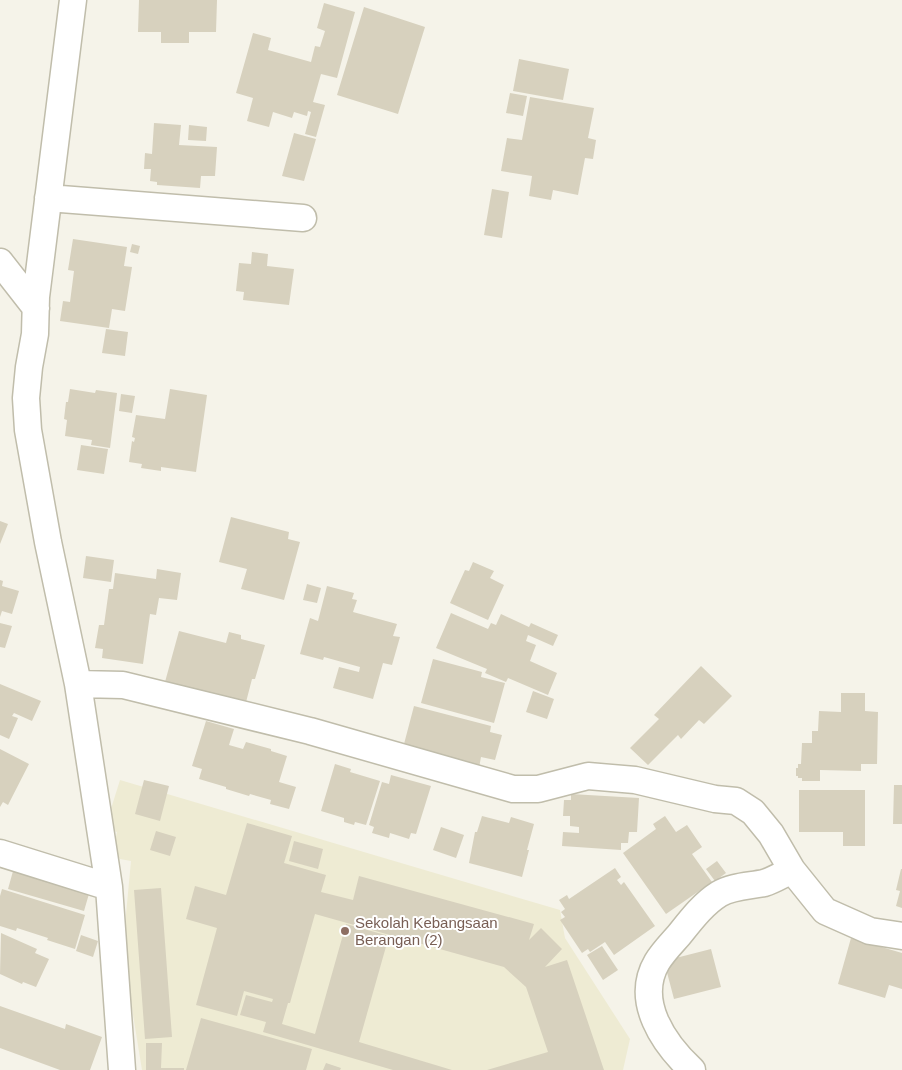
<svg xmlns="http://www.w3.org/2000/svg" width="902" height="1070" font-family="Helvetica,sans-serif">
	<rect width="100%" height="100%" fill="#f5f3e9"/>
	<path fill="#eeebd3" d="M 120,780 L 560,910 L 565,938 L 630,1039 L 623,1070 L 142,1070 L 129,990 L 125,925 L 131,861 L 120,859 L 113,850 L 117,832 L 105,828 Z"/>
	<path fill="#d7d1be" d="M 139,0 L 217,0 L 216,32 L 189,32 L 189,43 L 161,43 L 161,32 L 138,32 Z
		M 324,3 L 355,12 L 337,78 L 321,74 L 313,102 L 325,105 L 316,137 L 305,134 L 311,112 L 308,111 L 307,116 L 294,112 L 292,118 L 273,112 L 269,127 L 247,121 L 253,98 L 236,93 L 253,33 L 271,38 L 268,50 L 311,62 L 315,46 L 320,47 L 325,31 L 317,28 Z
		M 364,7 L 425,27 L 398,114 L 337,95 Z
		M 519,59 L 569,69 L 563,100 L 513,91 Z
		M 510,93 L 527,96 L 523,116 L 506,113 Z
		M 530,97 L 594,108 L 588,138 L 596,140 L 593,159 L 585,158 L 578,195 L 553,190 L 551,200 L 529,196 L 532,176 L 501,171 L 507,138 L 522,140 Z
		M 154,123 L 181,125 L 179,145 L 217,147 L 215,176 L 201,176 L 200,188 L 157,185 L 157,182 L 150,181 L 151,169 L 144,169 L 145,153 L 152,154 Z
		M 189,125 L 207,127 L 206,141 L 188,140 Z
		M 294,133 L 316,139 L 304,181 L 282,176 Z
		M 492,189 L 509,192 L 502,238 L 484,235 Z
		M 73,239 L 127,247 L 124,266 L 132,267 L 125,311 L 112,309 L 109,328 L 60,321 L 63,301 L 70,302 L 74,271 L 68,270 Z
		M 132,244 L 140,246 L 138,254 L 130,252 Z
		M 252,252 L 268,254 L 267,266 L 294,269 L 289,305 L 243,300 L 244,292 L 236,291 L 239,263 L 251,264 Z
		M 106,329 L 128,332 L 125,356 L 102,353 Z
		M 70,389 L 95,393 L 96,390 L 117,393 L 110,448 L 91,445 L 92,440 L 65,436 L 67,420 L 64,419 L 66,402 L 68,402 Z
		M 170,389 L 207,395 L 196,472 L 161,467 L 161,471 L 141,468 L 142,464 L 129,462 L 132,441 L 134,442 L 135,438 L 132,437 L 136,415 L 165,419 Z
		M 121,394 L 135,396 L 132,413 L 119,411 Z
		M 81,445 L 108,449 L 104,474 L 77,470 Z
		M 231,517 L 289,532 L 288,539 L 300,542 L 284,600 L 241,589 L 247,569 L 219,562 Z
		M 0,521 L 8,524 L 0,544 Z
		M 86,556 L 114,560 L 111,582 L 83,578 Z
		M 473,562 L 494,571 L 490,578 L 504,585 L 488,620 L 450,603 L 465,570 L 469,571 Z
		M 157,569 L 181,573 L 177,600 L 159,598 L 156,615 L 150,614 L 143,664 L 102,658 L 103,649 L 95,648 L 99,625 L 104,625 L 109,589 L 113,589 L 115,573 L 156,579 Z
		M 0,580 L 3,581 L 2,586 L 19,591 L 12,614 L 2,611 L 0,617 Z
		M 307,584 L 321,588 L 317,603 L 303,600 Z
		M 327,586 L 354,593 L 352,599 L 357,600 L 353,612 L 397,624 L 393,636 L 400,637 L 392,665 L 383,663 L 373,699 L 333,688 L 339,667 L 359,672 L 360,667 L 324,657 L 323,660 L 300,654 L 310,618 L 318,621 Z
		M 451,613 L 488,629 L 491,623 L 496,625 L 501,614 L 529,627 L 531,623 L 558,635 L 553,646 L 528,635 L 526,641 L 536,645 L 530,661 L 557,673 L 548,695 L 508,678 L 506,682 L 485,673 L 487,669 L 436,648 Z
		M 0,623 L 12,626 L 5,648 L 0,647 Z
		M 179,631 L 226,643 L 229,632 L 241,635 L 241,639 L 265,645 L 255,679 L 252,679 L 245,706 L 165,682 Z
		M 433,659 L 482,672 L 481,677 L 505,683 L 494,723 L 421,703 Z
		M 701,666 L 732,696 L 704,724 L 699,720 L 681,739 L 678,735 L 648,765 L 630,748 L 659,719 L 654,715 Z
		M 0,684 L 41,701 L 32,721 L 14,713 L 12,716 L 18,718 L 9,739 L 0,735 Z
		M 533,691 L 554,699 L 547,719 L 526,712 Z
		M 841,693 L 865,693 L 865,711 L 878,712 L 877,764 L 861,764 L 861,771 L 820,770 L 820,781 L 802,781 L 802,778 L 798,778 L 798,776 L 796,776 L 796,768 L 798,768 L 798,764 L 801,764 L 802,743 L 812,743 L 812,731 L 818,731 L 819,711 L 841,712 Z
		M 414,706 L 491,726 L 490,732 L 502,735 L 495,760 L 481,757 L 479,768 L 426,755 L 427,750 L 404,744 Z
		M 206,721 L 234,729 L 229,745 L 243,749 L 246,742 L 271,749 L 271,751 L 287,756 L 279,782 L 296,787 L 289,809 L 270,804 L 271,800 L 250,794 L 249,796 L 226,789 L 226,787 L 199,779 L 202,769 L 192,766 Z
		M 0,749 L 29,764 L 8,805 L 3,802 L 0,807 Z
		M 335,764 L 351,769 L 350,772 L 380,781 L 366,825 L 355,822 L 354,825 L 344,822 L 344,818 L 321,811 Z
		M 391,775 L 431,786 L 416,834 L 411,833 L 409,839 L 390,833 L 389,838 L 372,833 L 374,827 L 369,825 L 382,782 L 389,784 Z
		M 144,780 L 169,786 L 160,821 L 135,814 Z
		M 894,785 L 902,785 L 902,824 L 893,824 Z
		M 799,790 L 865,790 L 865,846 L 843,846 L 843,832 L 799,832 Z
		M 571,794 L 639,798 L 637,832 L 629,832 L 628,843 L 621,843 L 621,850 L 562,846 L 563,832 L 579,833 L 579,827 L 570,826 L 570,816 L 563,816 L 564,800 L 571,800 Z
		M 482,816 L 509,823 L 511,817 L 534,824 L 527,850 L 529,850 L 522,877 L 469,863 L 475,832 L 477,832 Z
		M 665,816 L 676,832 L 687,825 L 702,847 L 692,854 L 712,882 L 666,914 L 623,853 L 656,829 L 653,824 Z
		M 247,823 L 292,836 L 284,863 L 326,875 L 321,892 L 353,900 L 359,876 L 534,924 L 529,940 L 541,928 L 562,949 L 545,967 L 567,960 L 604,1070 L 487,1070 L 548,1052 L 526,987 L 504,967 L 315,914 L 290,1003 L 288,1003 L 282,1024 L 315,1034 L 346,924 L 389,936 L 359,1042 L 452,1070 L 393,1070 L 263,1032 L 266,1022 L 240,1015 L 246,995 L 272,1002 L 273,999 L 244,991 L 237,1016 L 196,1005 L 217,928 L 186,919 L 195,886 L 226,895 Z
		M 441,827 L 464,835 L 456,858 L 433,850 Z
		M 156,831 L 176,837 L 170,856 L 150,850 Z
		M 294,841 L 323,849 L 318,869 L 289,861 Z
		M 717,861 L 726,873 L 715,881 L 706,869 Z
		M 15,864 L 91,887 L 84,911 L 8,889 Z
		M 615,868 L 621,877 L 617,880 L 621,885 L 624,882 L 655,926 L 614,955 L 605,942 L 590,952 L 588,949 L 582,953 L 560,920 L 565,917 L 561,912 L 565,909 L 559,900 L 567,895 L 569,899 Z
		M 901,869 L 902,869 L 902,908 L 896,906 L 900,891 L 896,890 Z
		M 161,888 L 172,1037 L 145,1039 L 134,890 Z
		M 2,889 L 85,915 L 75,949 L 47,940 L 48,938 L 17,928 L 16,931 L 0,926 L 0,896 Z
		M 1,933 L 37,949 L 35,953 L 49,959 L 36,987 L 23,982 L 22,984 L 0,974 Z
		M 81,935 L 98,941 L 93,957 L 76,951 Z
		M 851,938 L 902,953 L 902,989 L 889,985 L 885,998 L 838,984 Z
		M 602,946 L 618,970 L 603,980 L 587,955 Z
		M 711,949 L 721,987 L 674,999 L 664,961 Z
		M 0,1006 L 65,1029 L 66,1024 L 102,1037 L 90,1070 L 60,1070 L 0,1048 Z
		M 201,1018 L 312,1049 L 306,1070 L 186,1070 Z
		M 146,1043 L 162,1043 L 161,1068 L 184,1068 L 184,1070 L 146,1070 Z
		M 326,1063 L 341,1068 L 340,1070 L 323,1070 Z"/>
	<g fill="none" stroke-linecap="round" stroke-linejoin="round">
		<g stroke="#c0bdab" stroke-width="29">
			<path id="minor" d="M 73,0 L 36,297 L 35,334 L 29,367 L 26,398 L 28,430 L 48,542 L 78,684
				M 48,198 L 303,218
				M 0,262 L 36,308
				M 0,853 L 109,887
				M 122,1070 L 109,887 L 78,684 L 123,685 L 310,731 L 513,789 L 538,789 L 588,776 L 635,780 L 715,799 L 736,801 L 753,812 L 771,834 L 792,870 L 825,911 L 870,931 L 902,936
				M 692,1070 C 664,1044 634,1001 657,962 C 663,952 672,943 679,935 C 691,920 703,904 719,894 C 732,886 750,886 764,883 C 774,880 783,874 792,870"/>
		</g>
		<use href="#minor" stroke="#fff" stroke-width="26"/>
	</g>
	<circle fill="#8d6e63" stroke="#fff" stroke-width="2" cx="345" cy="931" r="5"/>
	<g text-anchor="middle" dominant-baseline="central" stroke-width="4" stroke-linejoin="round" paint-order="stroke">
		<g font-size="15" fill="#785e54" stroke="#fff" text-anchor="start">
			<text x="355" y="922">Sekolah Kebangsaan<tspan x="355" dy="17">Berangan (2)</tspan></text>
		</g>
	</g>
</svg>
